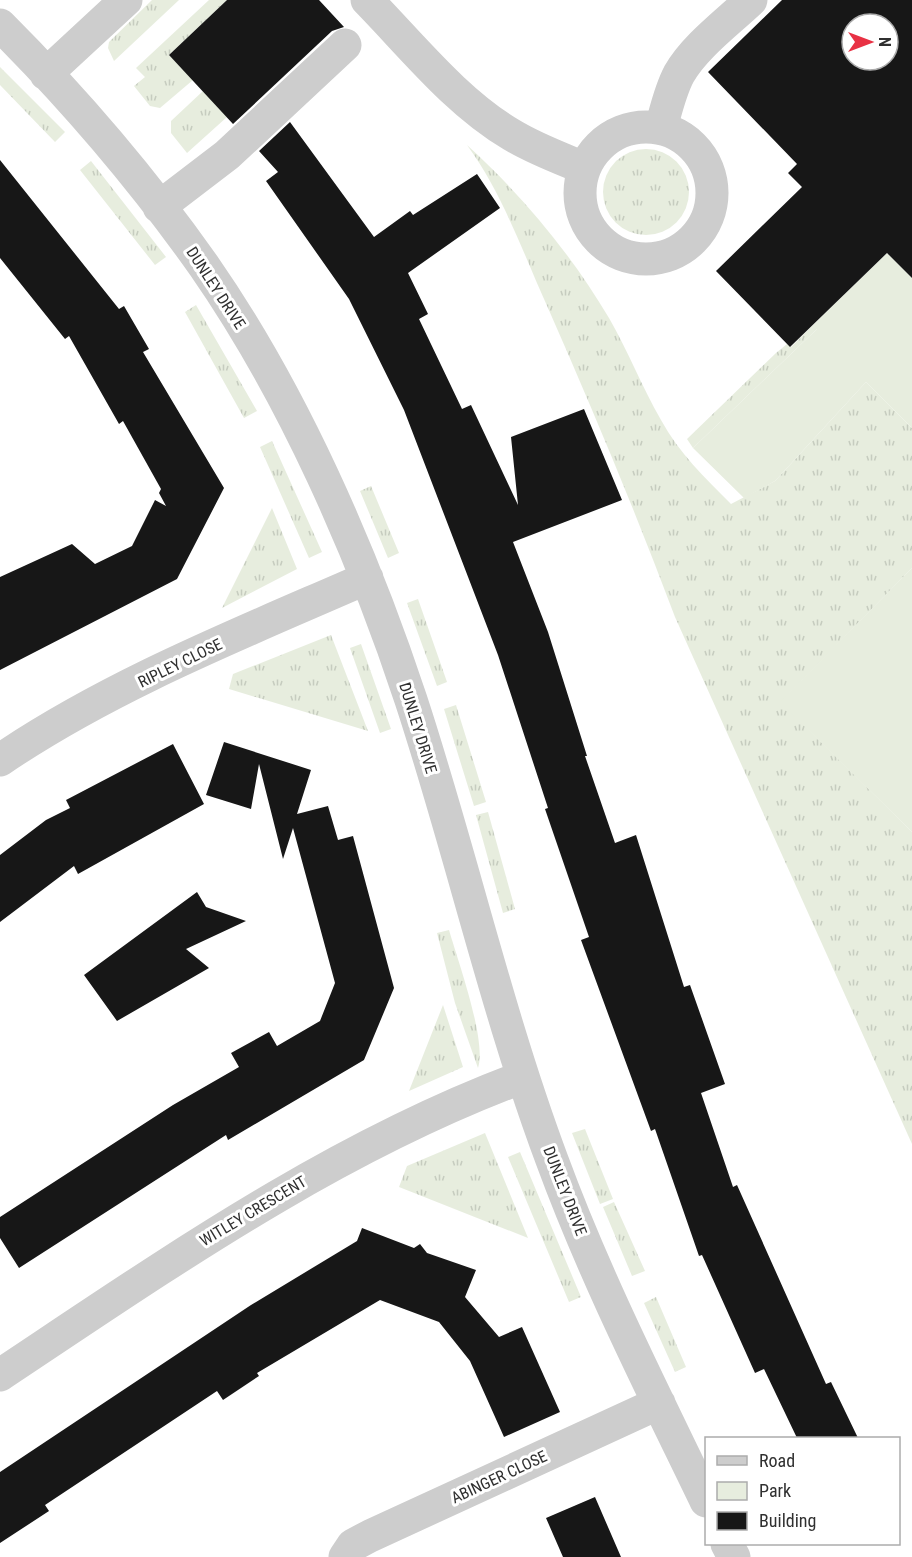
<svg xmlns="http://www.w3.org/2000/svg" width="912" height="1557" font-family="'Roboto Condensed',sans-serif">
	<defs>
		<pattern id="grass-tufts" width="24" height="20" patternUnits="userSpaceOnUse" patternTransform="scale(1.5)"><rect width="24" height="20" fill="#e7edde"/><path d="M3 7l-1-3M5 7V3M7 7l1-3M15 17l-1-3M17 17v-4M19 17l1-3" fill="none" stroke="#c6ccbf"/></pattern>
	</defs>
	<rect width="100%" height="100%" fill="#fff"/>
	<path fill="url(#grass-tufts)" d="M 152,0 L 179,0 L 114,61 L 108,48 L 109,42 Z
		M 209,0 L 227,0 L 169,55 L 193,80 L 160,108 L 150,106 L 134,86 L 145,77 L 136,68 Z
		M 0,67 L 65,132 L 55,142 L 0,85 Z
		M 203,91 L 227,117 L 187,153 L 171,133 L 171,121 Z
		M 467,145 C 522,195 571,254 609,318 C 628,351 642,387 661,420 C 679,453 705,478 731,504 L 775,481 L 866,382 L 912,428 L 912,568 L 781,702 L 912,832 L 912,1144 L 675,617 C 636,513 593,410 548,308 C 523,253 503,194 467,145 Z
		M603 192a43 43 0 1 1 86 0a43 43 0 1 1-86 0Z
		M 91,161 L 166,257 L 155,265 L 80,170 Z
		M 196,305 L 257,411 L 244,418 L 185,312 Z
		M 813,325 L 818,328 L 693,448 L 687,439 L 776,353 L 787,344 L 791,347 Z
		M 272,441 L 322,552 L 309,558 L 260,447 Z
		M 371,486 L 399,553 L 388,558 L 360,491 Z
		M 272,508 L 297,569 L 222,608 Z
		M 418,599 L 447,682 L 437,686 L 407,603 Z
		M 331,635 L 368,731 L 229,689 L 233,674 Z
		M 361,644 L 391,729 L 380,733 L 350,648 Z
		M 456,705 L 486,802 L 474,806 L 444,709 Z
		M 488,812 L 515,909 L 503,913 L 476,815 Z
		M 449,930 C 458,961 487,1041 478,1068 L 455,1003 L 437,933 Z
		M 443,1005 L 463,1067 L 409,1091 Z
		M 585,1129 L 613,1199 L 600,1204 L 572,1133 Z
		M 485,1133 L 528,1238 L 399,1187 L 407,1166 Z
		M 520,1152 L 581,1297 L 569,1302 L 508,1157 Z
		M 614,1202 L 645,1271 L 632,1276 L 603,1207 Z
		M 656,1297 L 686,1367 L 675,1372 L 644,1303 Z"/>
	<path fill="#e7edde" d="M 887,253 L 912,278 L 912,428 L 866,382 L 775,481 L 744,498 L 693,448 L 817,329 L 813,325 Z
		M 912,568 L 912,832 L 780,702 Z"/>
	<path fill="#171717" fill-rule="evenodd" d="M 227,0 L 319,0 L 344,27 L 332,31 L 233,124 L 169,55 Z
		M 782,0 L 912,0 L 912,278 L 887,253 L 790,347 L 716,271 L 802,187 L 788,173 L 797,164 L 708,72 ZM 852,24 L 888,24 L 888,60 L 852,60 Z
		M 290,122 L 374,237 L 410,211 L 413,215 L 477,174 L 500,208 L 408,273 L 428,314 L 419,319 L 462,409 L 471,405 L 518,505 L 511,437 L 584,409 L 622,500 L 513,542 L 548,632 L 587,756 L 585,756 L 615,843 L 636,835 L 684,987 L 690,985 L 725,1084 L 701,1093 L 733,1187 L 737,1185 L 826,1384 L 831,1382 L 858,1438 L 797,1438 L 764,1369 L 755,1373 L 702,1255 L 699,1256 L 655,1129 L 651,1131 L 581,940 L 589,937 L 545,809 L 548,808 L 498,655 L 404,410 L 349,299 L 266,181 L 278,172 L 259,151 Z
		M 0,160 L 119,309 L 124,306 L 149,349 L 143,352 L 224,488 L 177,579 L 0,670 L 0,577 L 72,544 L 95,564 L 132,546 L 155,500 L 166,506 L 159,493 L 161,489 L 123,421 L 119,424 L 69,336 L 65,339 L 0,258 Z
		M 224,742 L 311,770 L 297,814 L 328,806 L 338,840 L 353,836 L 394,988 L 364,1060 L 228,1140 L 226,1135 L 19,1268 L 0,1238 L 0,1217 L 173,1105 L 239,1067 L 231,1053 L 269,1032 L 277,1046 L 320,1021 L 335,983 L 293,828 L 283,859 L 259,764 L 251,809 L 206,795 Z
		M 173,744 L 204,804 L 78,874 L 74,866 L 0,922 L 0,855 L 46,820 L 70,808 L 66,800 Z
		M 197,892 L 206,907 L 246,921 L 186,949 L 209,968 L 117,1021 L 84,975 Z
		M 362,1228 L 414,1248 L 420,1244 L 427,1253 L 476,1270 L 465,1297 L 499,1337 L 522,1327 L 560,1412 L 504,1437 L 470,1361 L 439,1322 L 380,1300 L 257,1373 L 259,1376 L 223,1400 L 217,1391 L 45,1505 L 49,1511 L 0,1543 L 0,1472 L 251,1305 L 357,1241 Z
		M 595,1497 L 621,1557 L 563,1557 L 546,1518 Z"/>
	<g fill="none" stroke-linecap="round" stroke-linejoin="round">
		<path stroke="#cdcdcd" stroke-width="33" d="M 367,0 C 412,46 456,102 512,135 C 535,149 560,158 584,168
			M 0,25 C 74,99 144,181 204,266 C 293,394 362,552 411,700 C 461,852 496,1010 552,1160 C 595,1277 652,1389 706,1501
			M 46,74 L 126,0
			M580 193a66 66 0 1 1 132 0a66 66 0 1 1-132 0Z
			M 661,128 C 666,110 670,91 679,74 C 695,46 728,22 751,0
			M 159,207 L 227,155 L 345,45
			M 0,760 C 112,684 244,632 367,578
			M 0,1375 C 167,1264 334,1147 523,1077
			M 727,1544 L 734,1557
			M 345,1557 L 353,1545 L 370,1536 L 659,1403"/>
	</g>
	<g text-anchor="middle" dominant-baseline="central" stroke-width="6" stroke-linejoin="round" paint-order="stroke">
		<g font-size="16" fill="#303030" stroke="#fff">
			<text transform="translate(216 288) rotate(57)">DUNLEY DRIVE</text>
			<text transform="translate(180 663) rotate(-26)">RIPLEY CLOSE</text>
			<text transform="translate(418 728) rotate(73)">DUNLEY DRIVE</text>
			<text transform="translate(565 1191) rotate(69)">DUNLEY DRIVE</text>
			<text transform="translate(253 1211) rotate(-31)">WITLEY CRESCENT</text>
			<text transform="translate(499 1477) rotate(-25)">ABINGER CLOSE</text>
		</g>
	</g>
	<rect x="705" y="1437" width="195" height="108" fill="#ffffff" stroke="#acacac" stroke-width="1.5"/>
	<rect x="717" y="1456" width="30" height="9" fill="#cdcdcd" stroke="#acacac" stroke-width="1.5"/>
	<text x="759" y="1467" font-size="18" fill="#303030">Road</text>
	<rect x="717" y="1482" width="30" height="18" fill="#e7edde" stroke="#acacac" stroke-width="1.5"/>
	<text x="759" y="1497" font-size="18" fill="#303030">Park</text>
	<rect x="717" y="1512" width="30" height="18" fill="#171717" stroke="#acacac" stroke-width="1.5"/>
	<text x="759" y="1527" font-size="18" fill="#303030">Building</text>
	<g transform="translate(870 42) rotate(90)"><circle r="28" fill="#ffffff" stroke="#acacac" stroke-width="1.5"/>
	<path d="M0-4.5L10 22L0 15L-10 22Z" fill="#e83144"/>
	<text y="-9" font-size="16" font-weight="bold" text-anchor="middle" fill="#303030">N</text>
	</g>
</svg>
